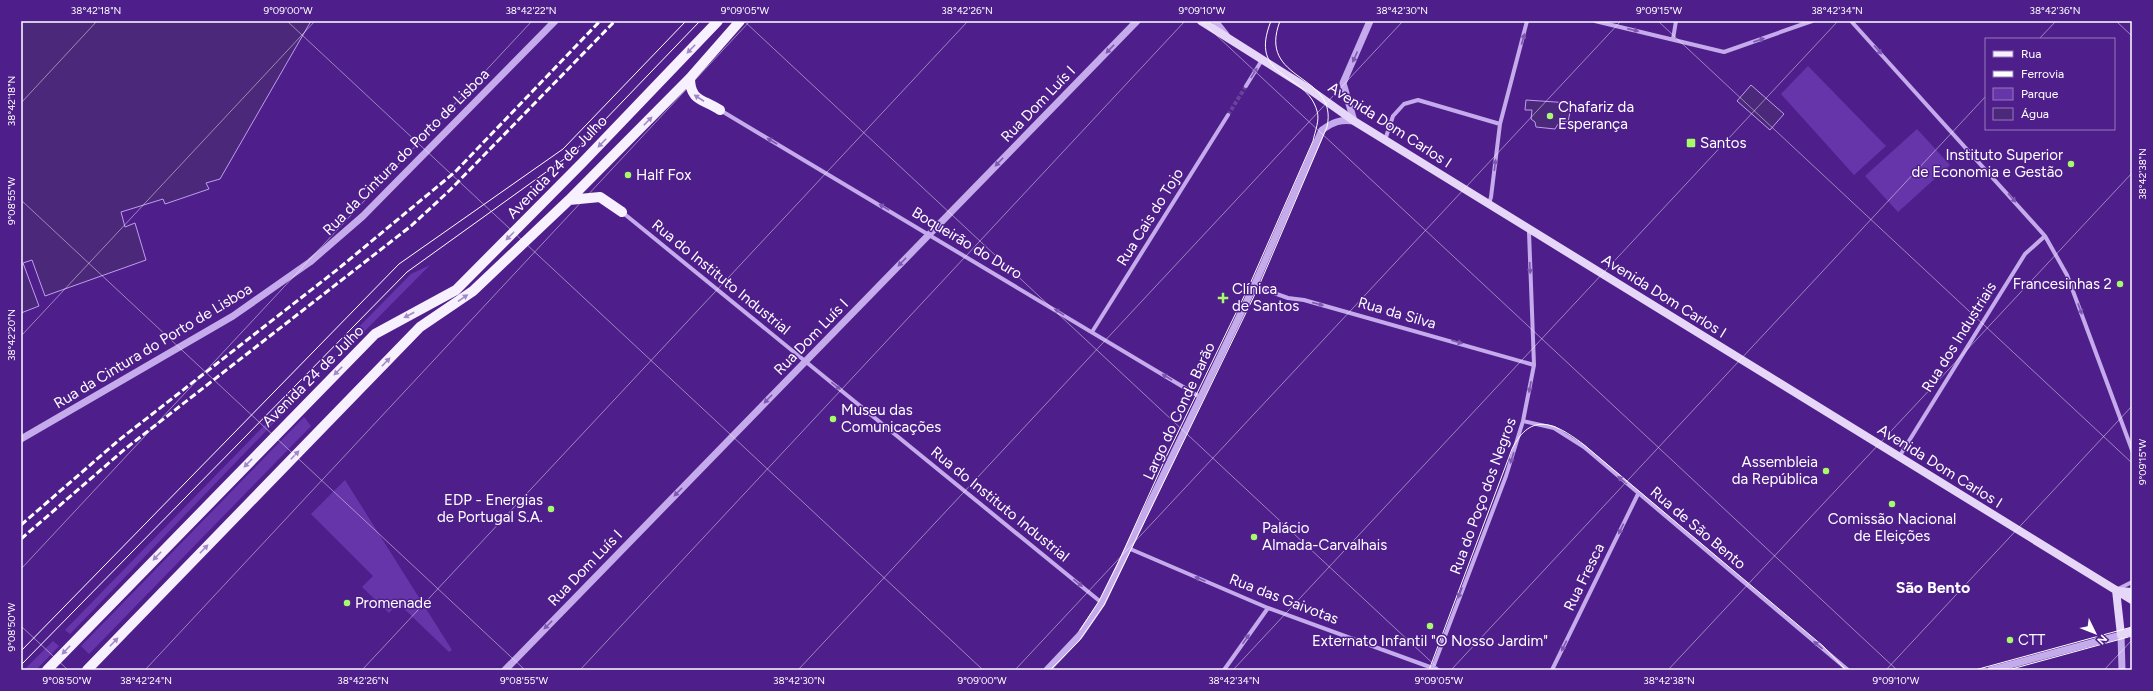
<svg xmlns="http://www.w3.org/2000/svg" width="2153" height="691" font-family="Figtree,sans-serif">
	<rect width="100%" height="100%" fill="#4e1f8b"/>
	<path fill="#6735aa" d="M 1808,66 L 1886,146 L 1854,175 L 1781,94 Z
		M 1917,129 L 1950,165 L 1898,212 L 1865,176 Z
		M 430,265 L 352,344 L 347,339 L 411,274 Z
		M 290,399 L 293,403 L 70,634 L 65,630 Z
		M 304,417 L 311,426 L 89,654 L 81,646 Z
		M 345,480 L 452,650 L 449,652 L 398,603 L 389,613 L 362,587 L 373,576 L 311,514 Z
		M 53,641 L 59,646 L 36,670 L 24,670 Z"/>
	<path fill="#4c287a" stroke="#be9eed" d="M 21,21 L 311,21 L 220,179 L 206,183 L 209,189 L 165,204 L 163,199 L 121,212 L 125,227 L 135,223 L 146,260 L 45,296 L 32,260 L 23,263 L 39,306 L 21,313 Z
		M 1751,85 L 1784,114 L 1770,130 L 1737,101 Z
		M 1526,100 L 1570,103 L 1570,112 L 1568,122 L 1560,121 L 1555,129 L 1536,127 L 1535,122 L 1531,119 L 1532,110 L 1525,110 Z"/>
	<g fill="none" stroke-linecap="round" stroke-linejoin="round">
		<path stroke="#69419c" stroke-width="4" stroke-dasharray="4 2" stroke-linecap="butt" d="M 1228,115 L 1246,86"/>
		<path stroke="#c6abec" stroke-width="4" d="M 1595,21 L 1724,52 L 1812,21
			M 1851,21 L 2045,236 L 2067,275 L 2132,450
			M 1673,39 L 1676,21
			M 1246,86 L 1262,60
			M 720,110 L 1200,397
			M 1385,140 L 1393,116 L 1404,104 L 1418,100 L 1500,124
			M 1489,204 L 1491,197 L 1500,124 L 1527,21
			M 622,212 L 1102,603
			M 1254,286 L 1288,298 L 1304,300 L 1534,365
			M 1092,332 L 1228,115
			M 1523,421 L 1554,428 L 1584,447 L 1848,670
			M 1899,457 L 2025,254 L 2045,236
			M 1128,548 L 1268,608 L 1438,670
			M 2118,589 L 2132,582
			M 1224,670 L 1268,608
			M 1432,670 L 1506,476 L 1523,421 L 1534,365 L 1529,232 L 1530,230
			M 1552,670 L 1638,494"/>
		<path stroke="#c6abec" stroke-width="7" d="M 1215,21 L 1226,35
			M 21,439 L 233,316 L 310,262 L 363,216 L 555,21
			M 505,670 L 1137,21
			M 1047,670 L 1080,635 L 1102,603 L 1254,286 L 1322,130 C 1333,122 1341,119 1354,121 L 1343,83 L 1370,21
			M 1991,670 L 2121,635 L 2122,670"/>
		<path stroke="#e6d7f9" stroke-width="8" d="M 1201,21 L 1309,89 L 1354,121 L 2132,600
			M 2116,590 L 2121,635 L 2132,631
			M 2119,591 L 2132,592"/>
		<path stroke="#f7f0fe" stroke-width="10" d="M 690,78 C 690,101 703,99 720,110
			M 569,200 L 600,197 L 622,212
			M 47,670 L 375,334 L 456,290 L 582,163 L 718,21
			M 87,670 L 420,327 L 473,291 L 569,200 L 690,78 L 740,21"/>
		<path stroke="#fff" stroke-width="1" d="M 1080,630 L 1099,601 L 1119,561 L 1167,455 L 1250,284 L 1313,141 C 1315,131 1320,120 1317,111 C 1306,71 1247,80 1271,21
			M 21,651 L 399,264 L 563,149 L 686,21
			M 21,665 L 407,272 L 574,152 L 700,21
			M 1050,670 L 1079,641 L 1104,605 L 1258,288 L 1327,127 C 1339,72 1256,83 1280,21
			M 1429,670 L 1512,449 C 1531,411 1555,423 1583,444 L 1823,646 L 1846,670
			M 1975,670 L 2132,627
			M 2008,670 L 2132,636"/>
		<path stroke="#fff" stroke-width="3" stroke-dasharray="7 3" stroke-linecap="butt" d="M 21,525 L 119,440 L 338,269 L 455,172 L 600,21
			M 21,539 L 125,449 L 411,226 L 450,190 L 615,21"/>
	</g>
	<defs><path id="oneway-solid" d="M-6-.8H1V-3.2L6.5 0L1 3.2V.8H-6Z"/></defs>
	<g fill="#7e57b2">
		<use href="#oneway-solid" transform="translate(1633 30) rotate(13)"/>
		<use href="#oneway-solid" transform="translate(1523 39) rotate(-75)"/>
		<use href="#oneway-solid" transform="translate(1759 40) rotate(-19)"/>
		<use href="#oneway-solid" transform="translate(1110 49) rotate(134)"/>
		<use href="#oneway-solid" transform="translate(1878 50) rotate(48)"/>
		<use href="#oneway-solid" transform="translate(1355 57) rotate(114)"/>
		<use href="#oneway-solid" transform="translate(1254 73) rotate(-58)"/>
		<use href="#oneway-solid" transform="translate(772 141) rotate(-149)"/>
		<use href="#oneway-solid" transform="translate(999 162) rotate(134)"/>
		<use href="#oneway-solid" transform="translate(1495 165) rotate(-83)"/>
		<use href="#oneway-solid" transform="translate(2012 198) rotate(48)"/>
		<use href="#oneway-solid" transform="translate(884 207) rotate(-149)"/>
		<use href="#oneway-solid" transform="translate(902 262) rotate(134)"/>
		<use href="#oneway-solid" transform="translate(1530 268) rotate(87)"/>
		<use href="#oneway-solid" transform="translate(1318 304) rotate(15)"/>
		<use href="#oneway-solid" transform="translate(2080 309) rotate(70)"/>
		<use href="#oneway-solid" transform="translate(1059 312) rotate(-149)"/>
		<use href="#oneway-solid" transform="translate(1457 342) rotate(16)"/>
		<use href="#oneway-solid" transform="translate(1167 377) rotate(-149)"/>
		<use href="#oneway-solid" transform="translate(836 386) rotate(39)"/>
		<use href="#oneway-solid" transform="translate(1530 387) rotate(101)"/>
		<use href="#oneway-solid" transform="translate(768 399) rotate(134)"/>
		<use href="#oneway-solid" transform="translate(1512 458) rotate(108)"/>
		<use href="#oneway-solid" transform="translate(1622 480) rotate(-139)"/>
		<use href="#oneway-solid" transform="translate(678 492) rotate(134)"/>
		<use href="#oneway-solid" transform="translate(1621 529) rotate(116)"/>
		<use href="#oneway-solid" transform="translate(1200 579) rotate(-157)"/>
		<use href="#oneway-solid" transform="translate(1078 583) rotate(39)"/>
		<use href="#oneway-solid" transform="translate(1460 593) rotate(111)"/>
		<use href="#oneway-solid" transform="translate(548 625) rotate(135)"/>
		<use href="#oneway-solid" transform="translate(1246 639) rotate(-55)"/>
		<use href="#oneway-solid" transform="translate(1818 645) rotate(-140)"/>
		<use href="#oneway-solid" transform="translate(1564 646) rotate(116)"/>
	</g>
	<g fill="#a288c4">
		<use href="#oneway-solid" transform="translate(691 49) rotate(134)"/>
		<use href="#oneway-solid" transform="translate(699 98) rotate(-147)"/>
		<use href="#oneway-solid" transform="translate(648 121) rotate(-45)"/>
		<use href="#oneway-solid" transform="translate(602 143) rotate(134)"/>
		<use href="#oneway-solid" transform="translate(510 236) rotate(135)"/>
		<use href="#oneway-solid" transform="translate(463 298) rotate(-34)"/>
		<use href="#oneway-solid" transform="translate(409 315) rotate(152)"/>
		<use href="#oneway-solid" transform="translate(386 362) rotate(-46)"/>
		<use href="#oneway-solid" transform="translate(338 371) rotate(135)"/>
		<use href="#oneway-solid" transform="translate(295 455) rotate(-46)"/>
		<use href="#oneway-solid" transform="translate(248 463) rotate(134)"/>
		<use href="#oneway-solid" transform="translate(204 549) rotate(-46)"/>
		<use href="#oneway-solid" transform="translate(157 556) rotate(134)"/>
		<use href="#oneway-solid" transform="translate(114 642) rotate(-46)"/>
		<use href="#oneway-solid" transform="translate(66 650) rotate(134)"/>
	</g>
	<path fill="none" stroke="#fff" stroke-width="1" stroke-opacity="0.45" d="M 287,21 L 983,670M 744,21 L 1440,670M 1201,21 L 1897,670M 1658,21 L 2132,463M 2116,21 L 2132,36M 2039,39 L 2056,21M 21,103 L 97,21M 21,200 L 525,670M 21,336 L 315,21M 21,569 L 532,21M 21,626 L 68,670M 145,670 L 750,21M 362,670 L 968,21M 580,670 L 1185,21M 798,670 L 1403,21M 1015,670 L 1621,21M 1233,670 L 1838,21M 1451,670 L 1986,96M 1668,670 L 2132,173M 1886,670 L 2132,406M 2104,670 L 2132,640"/>
	<g fill="#a7fa6a" stroke="#4e1f8b" stroke-width="1.5">
		<circle cx="1550" cy="116" r="4"/>
		<rect x="1686" y="138" width="10" height="10" rx="2"/>
		<circle cx="2071" cy="164" r="4"/>
		<circle cx="628" cy="175" r="4"/>
		<circle cx="2120" cy="284" r="4"/>
		<path d="M1221 292h4v4h4v4h-4v4h-4v-4h-4v-4h4z"/>
		<circle cx="833" cy="419" r="4"/>
		<circle cx="1826" cy="471" r="4"/>
		<circle cx="1892" cy="504" r="4"/>
		<circle cx="551" cy="509" r="4"/>
		<circle cx="1254" cy="537" r="4"/>
		<circle cx="347" cy="603" r="4"/>
		<circle cx="1430" cy="626" r="4"/>
		<circle cx="2010" cy="640" r="4"/>
	</g>
	<g text-anchor="middle" dominant-baseline="central" stroke-width="3" stroke-linejoin="round" paint-order="stroke">
		<g font-size="15" fill="#fff" stroke="#4e1f8b">
			<text transform="translate(1038 104) rotate(-46)">Rua Dom Luís I</text>
			<text transform="translate(1390 125) rotate(33)">Avenida Dom Carlos I</text>
			<text transform="translate(406 152) rotate(-45)">Rua da Cintura do Porto de Lisboa</text>
			<text transform="translate(557 167) rotate(-46)">Avenida 24 de Julho</text>
			<text transform="translate(1150 217) rotate(-58)">Rua Cais do Tojo</text>
			<text transform="translate(967 243) rotate(31)">Boqueirão do Duro</text>
			<text transform="translate(721 277) rotate(39)">Rua do Instituto Industrial</text>
			<text transform="translate(1664 296) rotate(32)">Avenida Dom Carlos I</text>
			<text transform="translate(1397 313) rotate(16)">Rua da Silva</text>
			<text transform="translate(811 337) rotate(-46)">Rua Dom Luís I</text>
			<text transform="translate(1959 337) rotate(-58)">Rua dos Industriais</text>
			<text transform="translate(153 346) rotate(-31)">Rua da Cintura do Porto de Lisboa</text>
			<text transform="translate(313 376) rotate(-45)">Avenida 24 de Julho</text>
			<text transform="translate(1179 411) rotate(-65)">Largo do Conde Barão</text>
			<text transform="translate(1940 466) rotate(32)">Avenida Dom Carlos I</text>
			<text transform="translate(1483 496) rotate(-70)">Rua do Poço dos Negros</text>
			<text transform="translate(1000 504) rotate(39)">Rua do Instituto Industrial</text>
			<text transform="translate(1698 528) rotate(40)">Rua de São Bento</text>
			<text transform="translate(585 568) rotate(-46)">Rua Dom Luís I</text>
			<text transform="translate(1584 577) rotate(-64)">Rua Fresca</text>
			<text transform="translate(1284 599) rotate(21)">Rua das Gaivotas</text>
		</g>
		<g font-size="15" fill="#fff" stroke="#4e1f8b" text-anchor="start">
			<text x="1558" y="107">Chafariz da<tspan x="1558" dy="17">Esperança</tspan></text>
			<text x="1700" y="143">Santos</text>
			<text x="2063" y="155" text-anchor="end">Instituto Superior<tspan x="2063" dy="17">de Economia e Gestão</tspan></text>
			<text x="636" y="175">Half Fox</text>
			<text x="2112" y="284" text-anchor="end">Francesinhas 2</text>
			<text x="1232" y="289">Clínica<tspan x="1232" dy="17">de Santos</tspan></text>
			<text x="841" y="410">Museu das<tspan x="841" dy="17">Comunicações</tspan></text>
			<text x="1818" y="462" text-anchor="end">Assembleia<tspan x="1818" dy="17">da República</tspan></text>
			<text x="543" y="500" text-anchor="end">EDP - Energias<tspan x="543" dy="17">de Portugal S.A.</tspan></text>
			<text x="1892" y="519" text-anchor="middle">Comissão Nacional<tspan x="1892" dy="17">de Eleições</tspan></text>
			<text x="1262" y="528">Palácio<tspan x="1262" dy="17">Almada-Carvalhais</tspan></text>
			<text x="355" y="603">Promenade</text>
			<text x="2018" y="640">CTT</text>
			<text x="1430" y="641" text-anchor="middle">Externato Infantil "O Nosso Jardim"</text>
		</g>
		<g font-size="16" font-weight="bold" fill="#fff" stroke="#4e1f8b">
			<text x="1933" y="587">São Bento</text>
		</g>
	</g>
	<rect width="2153" height="691" fill="none" stroke="#4e1f8b" stroke-width="44"/>
	<rect x="1985" y="38" width="130" height="92" fill="#4e1f8b" stroke="#9579b9"/>
	<rect x="1993" y="51" width="20" height="6" fill="#f7f0fe" stroke="#9579b9"/>
	<text x="2021" y="58" font-size="12" fill="#ffffff">Rua</text>
	<rect x="1993" y="71" width="20" height="6" fill="#ffffff" stroke="#9579b9"/>
	<text x="2021" y="78" font-size="12" fill="#ffffff">Ferrovia</text>
	<rect x="1993" y="88" width="20" height="12" fill="#6735aa" stroke="#9579b9"/>
	<text x="2021" y="98" font-size="12" fill="#ffffff">Parque</text>
	<rect x="1993" y="108" width="20" height="12" fill="#4c287a" stroke="#9579b9"/>
	<text x="2021" y="118" font-size="12" fill="#ffffff">Água</text>
	<g transform="translate(2095 633) rotate(133)" stroke="#4e1f8b" stroke-width="3" paint-order="stroke">
	<path d="M0-3L7 15L0 10L-7 15Z" fill="#ffffff"/>
	<text y="-6" font-size="11" font-weight="bold" text-anchor="middle" fill="#ffffff">N</text>
	</g>
	<rect x="22" y="22" width="2109" height="647" fill="none" stroke="#fff" stroke-width="1.5"/>
	<g font-size="10" text-anchor="middle" fill="#fff">
		<text x="96" y="14">38°42'18"N</text>
		<text x="288" y="14">9°09'00"W</text>
		<text x="531" y="14">38°42'22"N</text>
		<text x="745" y="14">9°09'05"W</text>
		<text x="967" y="14">38°42'26"N</text>
		<text x="1202" y="14">9°09'10"W</text>
		<text x="1402" y="14">38°42'30"N</text>
		<text x="1659" y="14">9°09'15"W</text>
		<text x="1837" y="14">38°42'34"N</text>
		<text x="2055" y="14">38°42'36"N</text>
		<text transform="translate(11 101) rotate(-90)" y="4">38°42'18"N</text>
		<text transform="translate(2142 174) rotate(-90)" y="4">38°42'38"N</text>
		<text transform="translate(11 201) rotate(-90)" y="4">9°08'55"W</text>
		<text transform="translate(11 335) rotate(-90)" y="4">38°42'20"N</text>
		<text transform="translate(2142 462) rotate(-90)" y="4">9°09'15"W</text>
		<text transform="translate(11 627) rotate(-90)" y="4">9°08'50"W</text>
		<text x="67" y="684">9°08'50"W</text>
		<text x="146" y="684">38°42'24"N</text>
		<text x="363" y="684">38°42'26"N</text>
		<text x="524" y="684">9°08'55"W</text>
		<text x="799" y="684">38°42'30"N</text>
		<text x="982" y="684">9°09'00"W</text>
		<text x="1234" y="684">38°42'34"N</text>
		<text x="1439" y="684">9°09'05"W</text>
		<text x="1669" y="684">38°42'38"N</text>
		<text x="1896" y="684">9°09'10"W</text>
	</g>
</svg>
